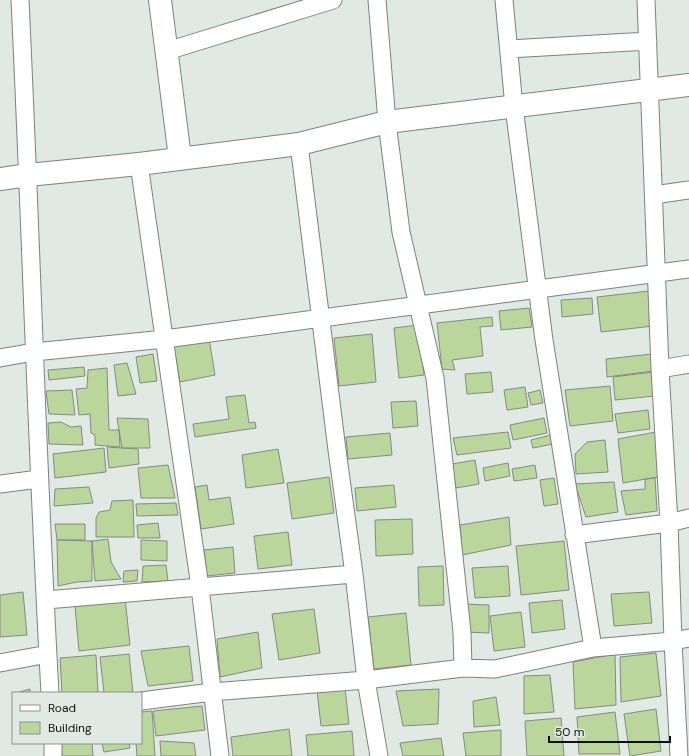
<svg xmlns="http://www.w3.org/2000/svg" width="689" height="756" font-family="'DM Sans',sans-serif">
	<rect width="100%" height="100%" fill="#e0e9e3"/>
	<path fill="#bad69c" stroke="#868a82" d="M 649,291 L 653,326 L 601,332 L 597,297 Z
		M 592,298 L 593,314 L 562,317 L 561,300 Z
		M 529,308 L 532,327 L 501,330 L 499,311 Z
		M 492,317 L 493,326 L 480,327 L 483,356 L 452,360 L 455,370 L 442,369 L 437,323 Z
		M 418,325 L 424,375 L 399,378 L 394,328 Z
		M 372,334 L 376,382 L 339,386 L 334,338 Z
		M 209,338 L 215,375 L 180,382 L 173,345 Z
		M 153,354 L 157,381 L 140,383 L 136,357 Z
		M 652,354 L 653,371 L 607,377 L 606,359 Z
		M 127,363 L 136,394 L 118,396 L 114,365 Z
		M 84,367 L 85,376 L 49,380 L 48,370 Z
		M 107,368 L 109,430 L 119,430 L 120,447 L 95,445 L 95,435 L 91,433 L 90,414 L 79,415 L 76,389 L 87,388 L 88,370 Z
		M 491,372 L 493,392 L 467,394 L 465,374 Z
		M 653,372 L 655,396 L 615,400 L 613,377 Z
		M 610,386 L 613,421 L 570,426 L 565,390 Z
		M 525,387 L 528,407 L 507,410 L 504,390 Z
		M 72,390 L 75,415 L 49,414 L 46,391 Z
		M 540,390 L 543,403 L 531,405 L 528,393 Z
		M 245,395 L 249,423 L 255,422 L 256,428 L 195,437 L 193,424 L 229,419 L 226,397 Z
		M 416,401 L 418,426 L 393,428 L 391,402 Z
		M 648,410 L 650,429 L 618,433 L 615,414 Z
		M 117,418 L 148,419 L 150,448 L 122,448 Z
		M 544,418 L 547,433 L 513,440 L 510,425 Z
		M 61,422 L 71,427 L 81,426 L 83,445 L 49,444 L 48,423 Z
		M 508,432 L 511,448 L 457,455 L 453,438 Z
		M 656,432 L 658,477 L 623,483 L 618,439 Z
		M 390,433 L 392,455 L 348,459 L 346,437 Z
		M 551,435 L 553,444 L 533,448 L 531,440 Z
		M 605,440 L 608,472 L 576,474 L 575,454 L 587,442 Z
		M 107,447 L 138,449 L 139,464 L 109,468 Z
		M 104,448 L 106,472 L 55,478 L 53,454 Z
		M 278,449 L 284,483 L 246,488 L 242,455 Z
		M 475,460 L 479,484 L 456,488 L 452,464 Z
		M 508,463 L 510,476 L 485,481 L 483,468 Z
		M 168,465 L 175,498 L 141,498 L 138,468 Z
		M 535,465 L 537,478 L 514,481 L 512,469 Z
		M 329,477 L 334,513 L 292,519 L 287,483 Z
		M 554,478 L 558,504 L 544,506 L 540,480 Z
		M 655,478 L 657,511 L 626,515 L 621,491 L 645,489 L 645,479 Z
		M 614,482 L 618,512 L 586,517 L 575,484 Z
		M 207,485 L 209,500 L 230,497 L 234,524 L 201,529 L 195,487 Z
		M 394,485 L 396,507 L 357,511 L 355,488 Z
		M 89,487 L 93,503 L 54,506 L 55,489 Z
		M 133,500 L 134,537 L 96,537 L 96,518 L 99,512 L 110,510 L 112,501 Z
		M 176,503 L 178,515 L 137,516 L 136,504 Z
		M 509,517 L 511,545 L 462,555 L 460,525 Z
		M 412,519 L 413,554 L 376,556 L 375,520 Z
		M 158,523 L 160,538 L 138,538 L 137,525 Z
		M 55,524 L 85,524 L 85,540 L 57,540 Z
		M 288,532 L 292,565 L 258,569 L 254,536 Z
		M 108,539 L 111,562 L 121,579 L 95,581 L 92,541 Z
		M 57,540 L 92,541 L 92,581 L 77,582 L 58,586 Z
		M 141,540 L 167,541 L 167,561 L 141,560 Z
		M 564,541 L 569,590 L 521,595 L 516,546 Z
		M 233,547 L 235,573 L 207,576 L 204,550 Z
		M 166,565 L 168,581 L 142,582 L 143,566 Z
		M 443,566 L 444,605 L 419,606 L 418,567 Z
		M 508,566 L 510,596 L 475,598 L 472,568 Z
		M 138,570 L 137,581 L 123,582 L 124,571 Z
		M 23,592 L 27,635 L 0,637 L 0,595 Z
		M 649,592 L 652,623 L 614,626 L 611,594 Z
		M 125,598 L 130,645 L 79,651 L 75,606 Z
		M 562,600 L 565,629 L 532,633 L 529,603 Z
		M 464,604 L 489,605 L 489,633 L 463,632 Z
		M 314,609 L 320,653 L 279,660 L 272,614 Z
		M 521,612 L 525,647 L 494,651 L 490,616 Z
		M 406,613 L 411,665 L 374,669 L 368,617 Z
		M 258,632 L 262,668 L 220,677 L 217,639 Z
		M 189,646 L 193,681 L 148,686 L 141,651 Z
		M 656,653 L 661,696 L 621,702 L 620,657 Z
		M 129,654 L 133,693 L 104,693 L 100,657 Z
		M 615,654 L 616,705 L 575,709 L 573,662 Z
		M 96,655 L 98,693 L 62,693 L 60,658 Z
		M 550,675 L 554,712 L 524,714 L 524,676 Z
		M 345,688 L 349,724 L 321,726 L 317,690 Z
		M 30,689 L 30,693 L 16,693 Z
		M 439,689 L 438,724 L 403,726 L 396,691 Z
		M 496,697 L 500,725 L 474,727 L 473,701 Z
		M 202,706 L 205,730 L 156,736 L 153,711 Z
		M 656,709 L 661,751 L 630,756 L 624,714 Z
		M 152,711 L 155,756 L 137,756 L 136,743 L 141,743 L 141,712 Z
		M 615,712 L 620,754 L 579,754 L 577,717 Z
		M 561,718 L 564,756 L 527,756 L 525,721 Z
		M 289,729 L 292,756 L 233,756 L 231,737 Z
		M 501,730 L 501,756 L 466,756 L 463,733 Z
		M 352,731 L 354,756 L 308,756 L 306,735 Z
		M 441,738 L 444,756 L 403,756 L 400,743 Z
		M 160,741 L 194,743 L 196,756 L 161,756 Z
		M 61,743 L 92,743 L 93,756 L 62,756 Z
		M 102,743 L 129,743 L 130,748 L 104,752 Z"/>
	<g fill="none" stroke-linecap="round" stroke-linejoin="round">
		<g stroke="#7b837e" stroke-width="19">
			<path id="street" d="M 20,0 C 31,231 37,462 50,693
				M 377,0 L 387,122 L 401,232 L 435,378 L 462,632 L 463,668
				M 504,0 L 514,107 L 544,340 L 593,648
				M 646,0 L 660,369 L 669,523 L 673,641 L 679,756
				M 509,49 L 648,41
				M 167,51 L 333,0
				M 299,144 L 337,450 L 354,574 L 366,680 L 379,756
				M 139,164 L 200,587 L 220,756
				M 654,195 L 689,190
				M 0,358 L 34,352 L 165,339 L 689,269
				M 660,369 L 689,364
				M 0,484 L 39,479
				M 574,535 L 669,523 L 689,518
				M 46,600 L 354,574
				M 0,663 L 48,654
				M 141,701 L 212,692 L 366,680 L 463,668 L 495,669 L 593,648 L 673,641 L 689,638
				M 53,743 L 53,756"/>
		</g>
		<g stroke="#7b837e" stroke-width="24">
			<path id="secondary" d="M 160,0 L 180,158
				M 0,179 L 28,175 L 139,164 L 299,144 L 387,122 L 689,85"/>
		</g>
		<use href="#street" stroke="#fff" stroke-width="17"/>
		<use href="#secondary" stroke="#fff" stroke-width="22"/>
	</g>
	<rect x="12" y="692" width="130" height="52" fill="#e0e9e3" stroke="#8c938e"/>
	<rect x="20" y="705" width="20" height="6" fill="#ffffff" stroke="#8c938e"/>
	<text x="48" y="712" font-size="12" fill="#0e110f">Road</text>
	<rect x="20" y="722" width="20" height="12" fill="#bad69c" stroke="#8c938e"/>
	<text x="48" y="732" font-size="12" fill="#0e110f">Building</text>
	<path d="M549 736v6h121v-6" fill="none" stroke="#0e110f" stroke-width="2"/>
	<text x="555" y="736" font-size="12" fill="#0e110f" stroke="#e0e9e3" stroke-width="3" paint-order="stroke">50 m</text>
</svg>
